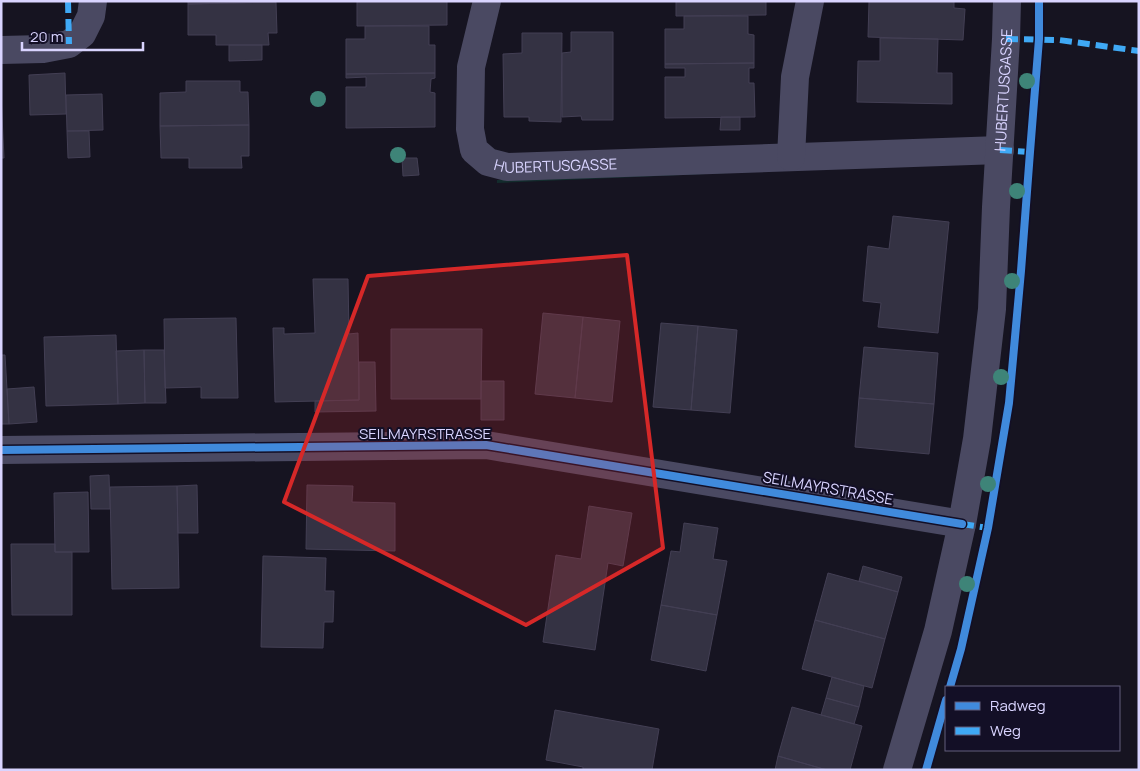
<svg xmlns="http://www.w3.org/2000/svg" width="1140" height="771" font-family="Manrope,sans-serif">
	<rect width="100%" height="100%" fill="#161421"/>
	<path fill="#132c2d" d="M 980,161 L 980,162 L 497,183 L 497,180 Z"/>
	<path fill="#343243" stroke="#433f54" d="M 188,1 L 276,1 L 276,2 L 188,4 Z
		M 357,1 L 447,1 L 447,25 L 357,26 Z
		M 676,1 L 766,1 L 766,15 L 676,16 Z
		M 869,1 L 954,1 L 954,8 L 965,9 L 963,40 L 868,37 Z
		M 276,2 L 277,33 L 268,33 L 269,45 L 216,45 L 216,35 L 188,35 L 188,4 Z
		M 684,16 L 748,16 L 748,34 L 754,35 L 754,63 L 665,64 L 665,29 L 684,29 Z
		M 365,26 L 429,26 L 429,45 L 435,45 L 435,73 L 346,74 L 346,39 L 365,39 Z
		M 571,32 L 613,32 L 613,120 L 582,120 L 581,116 L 562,117 L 562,53 L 571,52 Z
		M 522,33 L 562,33 L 561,122 L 529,121 L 529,117 L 504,117 L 503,54 L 522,53 Z
		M 880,38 L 938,39 L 937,73 L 952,73 L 952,104 L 857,102 L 858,61 L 880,61 Z
		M 229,45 L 262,45 L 262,60 L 229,61 Z
		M 754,63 L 754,68 L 749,68 L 749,83 L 754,83 L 755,117 L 665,118 L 665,77 L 685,77 L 685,68 L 665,68 L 665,64 Z
		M 65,73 L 66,114 L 30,115 L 29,75 Z
		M 435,73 L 435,78 L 431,79 L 430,92 L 435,93 L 435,127 L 346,128 L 346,87 L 366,87 L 366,77 L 346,78 L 346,74 Z
		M 186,81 L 240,81 L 240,92 L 248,92 L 249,125 L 160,126 L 160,93 L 186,92 Z
		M 102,94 L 103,130 L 67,131 L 66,95 Z
		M 1,95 L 4,158 L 1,158 Z
		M 721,117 L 740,117 L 740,130 L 720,130 Z
		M 249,125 L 249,156 L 241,156 L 242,168 L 189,168 L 189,158 L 161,158 L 160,126 Z
		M 67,131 L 89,131 L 90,157 L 68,158 Z
		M 402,158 L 417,158 L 419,175 L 403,176 Z
		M 893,216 L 949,222 L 938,333 L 878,327 L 881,303 L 863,301 L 868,246 L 889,249 Z
		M 313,279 L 348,279 L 349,334 L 358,333 L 359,400 L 275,402 L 273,328 L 284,328 L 284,334 L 315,333 Z
		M 543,313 L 583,317 L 575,398 L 535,394 Z
		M 583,317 L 620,321 L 612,402 L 575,398 Z
		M 236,318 L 238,398 L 201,398 L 201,387 L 165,388 L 164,319 Z
		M 661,323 L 698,326 L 691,410 L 653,407 Z
		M 698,326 L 737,330 L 730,413 L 691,410 Z
		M 391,329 L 482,329 L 481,399 L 391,399 Z
		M 116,335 L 118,404 L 46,406 L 44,337 Z
		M 864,347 L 938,353 L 934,404 L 859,398 Z
		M 144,350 L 145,403 L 118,404 L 116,351 Z
		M 144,350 L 164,350 L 166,403 L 145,403 Z
		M 1,355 L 5,355 L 9,424 L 1,424 Z
		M 359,362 L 375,362 L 376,411 L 315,412 L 315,401 L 359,400 Z
		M 481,381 L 504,381 L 504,420 L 481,420 Z
		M 34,387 L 37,422 L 9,424 L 7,389 Z
		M 859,398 L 934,404 L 929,454 L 855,447 Z
		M 109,475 L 110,509 L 91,509 L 90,476 Z
		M 197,485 L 198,533 L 178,533 L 177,486 Z
		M 307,485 L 353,486 L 352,502 L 395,503 L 395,551 L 306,549 Z
		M 177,486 L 179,588 L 112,589 L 110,487 Z
		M 88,492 L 89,552 L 55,552 L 54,493 Z
		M 589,506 L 632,513 L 623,566 L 608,563 L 595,650 L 543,642 L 556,555 L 581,559 Z
		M 684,523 L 718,528 L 713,559 L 727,561 L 717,615 L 661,605 L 671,551 L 680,552 Z
		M 11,544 L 55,544 L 55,552 L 72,552 L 72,615 L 12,615 Z
		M 263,556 L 326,558 L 325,591 L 334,591 L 333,622 L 324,622 L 323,648 L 261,647 Z
		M 863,566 L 902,577 L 898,592 L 859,581 Z
		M 828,573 L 898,592 L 885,639 L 815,620 Z
		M 661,605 L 717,615 L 706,671 L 651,660 Z
		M 815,620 L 885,639 L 872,688 L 802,669 Z
		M 832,677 L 864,686 L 859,707 L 826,698 Z
		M 826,698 L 859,707 L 854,724 L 821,715 Z
		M 792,707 L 862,726 L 850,770 L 827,770 L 778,756 Z
		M 555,710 L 659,729 L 652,770 L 583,770 L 583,767 L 546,760 Z
		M 778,756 L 827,770 L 775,770 Z"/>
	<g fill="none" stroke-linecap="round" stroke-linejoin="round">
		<g stroke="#4a4962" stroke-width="28">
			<path id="s1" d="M 487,1 L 471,67 L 470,129 L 474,150 L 488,162 L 507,167 L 1000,150"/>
			<path d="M 1,50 L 43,49 L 69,44 L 82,34 L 91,16 L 93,1"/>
			<path d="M 791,157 L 795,77 L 810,1"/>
			<path d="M 1,450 L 486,445 L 962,524"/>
			<path id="s2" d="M 897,770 L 938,631 L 962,524 L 977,439 L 992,309 L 996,207 L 1006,39 L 1007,1"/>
		</g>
		<path stroke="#3fa9f5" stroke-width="6" stroke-dasharray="12 6" stroke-linecap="butt" d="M 68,1 L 69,44
			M 1006,39 L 1059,40 L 1139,51
			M 1000,150 L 1030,152
			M 962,524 L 988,528"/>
		<g stroke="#130f26" stroke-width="11">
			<path id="cycleway" d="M 1,450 L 486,445 L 962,524
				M 950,687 L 961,649 L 988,528 L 1009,403 L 1021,271 L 1030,152 L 1039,39 L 1039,1
				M 926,770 L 946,700"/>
		</g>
		<use href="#cycleway" stroke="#408adc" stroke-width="8"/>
	</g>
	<g fill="#3e8478">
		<circle cx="1027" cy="81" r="8"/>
		<circle cx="318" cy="99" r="8"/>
		<circle cx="398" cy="155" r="8"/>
		<circle cx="1017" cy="191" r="8"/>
		<circle cx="1012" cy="281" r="8"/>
		<circle cx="1001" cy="377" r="8"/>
		<circle cx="988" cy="484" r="8"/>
		<circle cx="967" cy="584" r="8"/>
	</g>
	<path fill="#d62828" fill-opacity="0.2" stroke="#d62828" stroke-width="4" stroke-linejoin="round" d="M 627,255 L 663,548 L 526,625 L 284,502 L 368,276 Z"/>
	<g text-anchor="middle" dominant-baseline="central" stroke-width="4" stroke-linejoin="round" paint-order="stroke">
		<g font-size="15" fill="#d9d4ff" stroke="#130f26">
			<text stroke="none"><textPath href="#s2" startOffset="691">HUBERTUSGASSE</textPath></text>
			<text stroke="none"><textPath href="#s1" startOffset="238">HUBERTUSGASSE</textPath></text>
			<text x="425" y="433">SEILMAYRSTRASSE</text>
			<text transform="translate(828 488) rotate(10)">SEILMAYRSTRASSE</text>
		</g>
	</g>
	<rect width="1140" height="771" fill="none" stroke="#d9d4ff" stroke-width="5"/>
	<rect x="945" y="686" width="175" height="65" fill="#130f26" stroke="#625e7d"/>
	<rect x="955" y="702" width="25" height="8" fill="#408adc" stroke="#625e7d"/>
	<text x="990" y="711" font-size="15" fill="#d9d4ff">Radweg</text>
	<rect x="955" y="727" width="25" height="8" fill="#3fa9f5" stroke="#625e7d"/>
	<text x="990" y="736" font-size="15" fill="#d9d4ff">Weg</text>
	<path d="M22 42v8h121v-8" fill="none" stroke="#d9d4ff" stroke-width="2.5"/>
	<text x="30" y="42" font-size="15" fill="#d9d4ff" stroke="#130f26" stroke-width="4" paint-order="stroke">20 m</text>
</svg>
